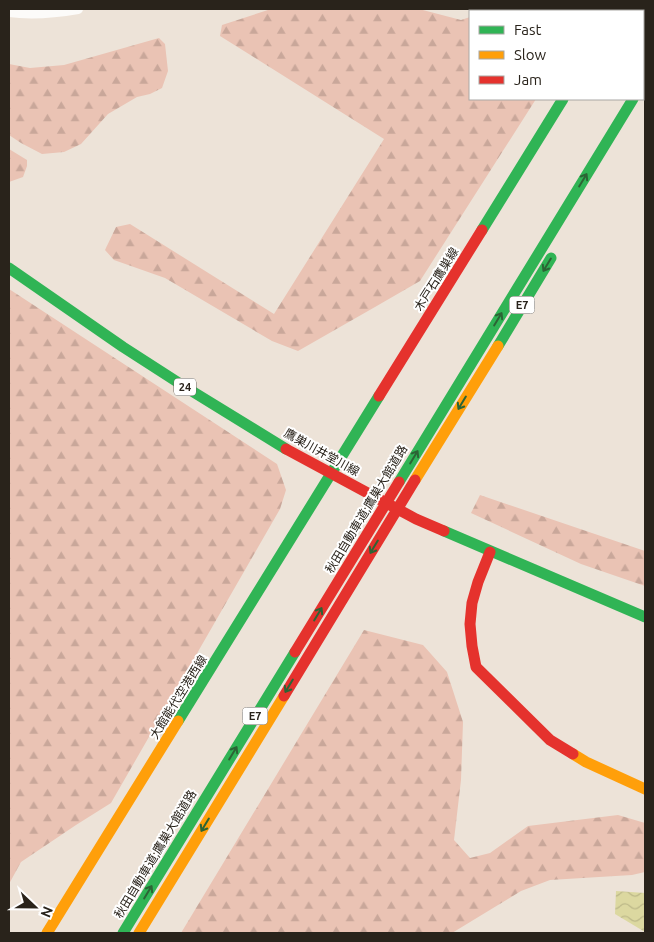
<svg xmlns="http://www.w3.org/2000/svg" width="654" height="942" font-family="Ubuntu,'Noto Sans JP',sans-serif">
	<defs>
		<pattern id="forest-firs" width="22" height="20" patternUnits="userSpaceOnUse" patternTransform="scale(1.25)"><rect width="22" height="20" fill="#eac3b4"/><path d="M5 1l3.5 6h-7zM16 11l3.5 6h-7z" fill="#c9a79a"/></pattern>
		<pattern id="water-waves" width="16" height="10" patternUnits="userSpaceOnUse" patternTransform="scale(1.25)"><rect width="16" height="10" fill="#dcd8a0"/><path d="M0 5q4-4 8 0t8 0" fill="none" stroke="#bdb989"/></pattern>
	</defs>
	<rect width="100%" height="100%" fill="#ede3d8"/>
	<path fill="url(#forest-firs)" d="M 271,9 L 419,9 L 461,20 L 470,17 L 470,99 L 536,99 L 420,281 L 375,307 L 298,351 L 272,341 L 165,278 L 114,260 L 105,250 L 116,227 L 130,224 L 274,314 L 384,139 L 220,36 L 222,25 Z
		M 491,9 L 593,9 L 592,11 L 487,11 Z
		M 159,38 L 165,44 L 168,71 L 162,88 L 150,94 L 137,97 L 108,114 L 81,144 L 64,152 L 42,154 L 21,143 L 9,135 L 9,64 L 30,68 L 64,65 Z
		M 9,149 L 27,160 L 27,166 L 23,177 L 9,182 Z
		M 9,289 L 277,464 L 286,490 L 280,509 L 111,803 L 76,825 L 21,862 L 9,884 Z
		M 480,495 L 645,551 L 645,586 L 581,564 L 471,513 Z
		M 364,630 L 423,645 L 447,672 L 463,722 L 461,780 L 454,840 L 470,858 L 490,853 L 528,826 L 618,815 L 645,823 L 645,872 L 632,875 L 550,880 L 521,891 L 452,933 L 181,933 Z"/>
	<path fill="url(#water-waves)" d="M 616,891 L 645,893 L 645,932 L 615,914 Z"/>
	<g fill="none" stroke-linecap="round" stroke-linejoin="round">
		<path stroke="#fcfbf9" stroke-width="10" d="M 9,12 C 32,15 55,13 78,9"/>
		<path stroke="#30b455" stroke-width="11" d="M 643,83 L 645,79
			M 482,230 L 563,99
			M 9,268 L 123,347 L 182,385 L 286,449
			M 498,346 L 551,258
			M 399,482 L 633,99
			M 444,531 L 645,617
			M 178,721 L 379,396
			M 123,933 L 295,652"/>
		<path stroke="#ff9f0a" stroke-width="11" d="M 617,11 L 619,9
			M 415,480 L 498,346
			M 573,754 L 586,762 L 645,789
			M 47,933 L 178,721
			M 139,933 L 284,696"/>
		<path stroke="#e5322d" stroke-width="11" d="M 379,396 L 482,230
			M 286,449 L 416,519 L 444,531
			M 490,552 L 478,582 L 472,603 L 470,624 L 472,646 L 476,667 L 550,740 L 573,754
			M 295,652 L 399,482
			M 284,696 L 415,480"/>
	</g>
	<defs><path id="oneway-shaft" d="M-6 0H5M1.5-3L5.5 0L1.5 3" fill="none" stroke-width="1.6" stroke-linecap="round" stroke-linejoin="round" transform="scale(1.25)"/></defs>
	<g stroke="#2c6435">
		<use href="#oneway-shaft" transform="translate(583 180) rotate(-59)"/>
		<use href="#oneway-shaft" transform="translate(547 265) rotate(121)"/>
		<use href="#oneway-shaft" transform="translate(498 319) rotate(-59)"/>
		<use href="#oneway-shaft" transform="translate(462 403) rotate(121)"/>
		<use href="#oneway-shaft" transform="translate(414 457) rotate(-59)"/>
		<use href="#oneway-shaft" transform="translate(374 547) rotate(121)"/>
		<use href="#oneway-shaft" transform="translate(318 614) rotate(-59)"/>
		<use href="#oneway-shaft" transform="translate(289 686) rotate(121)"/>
		<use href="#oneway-shaft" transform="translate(233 753) rotate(-59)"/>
		<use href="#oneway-shaft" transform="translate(205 825) rotate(121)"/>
		<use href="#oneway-shaft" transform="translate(148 892) rotate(-59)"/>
	</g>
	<g text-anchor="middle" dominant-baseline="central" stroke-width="4" stroke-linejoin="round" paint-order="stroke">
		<g fill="#fff" stroke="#69655f" stroke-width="1">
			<rect x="509.5" y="296.5" width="25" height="17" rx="4"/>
			<rect x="174" y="378.5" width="22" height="17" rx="4"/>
			<rect x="242.5" y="707.5" width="25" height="17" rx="4"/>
		</g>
		<g font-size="11" font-weight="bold" fill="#29231b">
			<text x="522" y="305">E7</text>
			<text x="185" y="387">24</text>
			<text x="255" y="716">E7</text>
		</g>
		<g font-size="12" fill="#29231b" stroke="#fff">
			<text transform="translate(436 279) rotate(-58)">木戸石鷹巣線</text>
			<text transform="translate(322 452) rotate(29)">鷹巣川井堂川線</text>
			<text transform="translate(366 509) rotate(-59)">秋田自動車道;鷹巣大館道路</text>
			<text transform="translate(178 697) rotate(-58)">大館能代空港西線</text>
			<text transform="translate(155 854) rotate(-59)">秋田自動車道;鷹巣大館道路</text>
		</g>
	</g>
	<rect width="654" height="942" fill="none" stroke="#29231b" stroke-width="20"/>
	<rect x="469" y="10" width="175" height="90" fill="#ffffff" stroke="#a9a7a4"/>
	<rect x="479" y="26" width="25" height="8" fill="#30b455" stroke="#a9a7a4"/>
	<text x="514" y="35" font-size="15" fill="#29231b">Fast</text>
	<rect x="479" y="51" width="25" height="8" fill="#ff9f0a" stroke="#a9a7a4"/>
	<text x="514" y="60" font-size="15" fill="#29231b">Slow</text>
	<rect x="479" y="76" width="25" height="8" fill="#e5322d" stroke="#a9a7a4"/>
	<text x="514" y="85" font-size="15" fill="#29231b">Jam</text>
	<g transform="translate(35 907) rotate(112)" stroke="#ffffff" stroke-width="4" paint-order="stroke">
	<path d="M0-4L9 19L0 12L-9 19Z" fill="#29231b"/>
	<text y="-8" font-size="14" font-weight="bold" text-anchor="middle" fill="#29231b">N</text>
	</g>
</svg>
